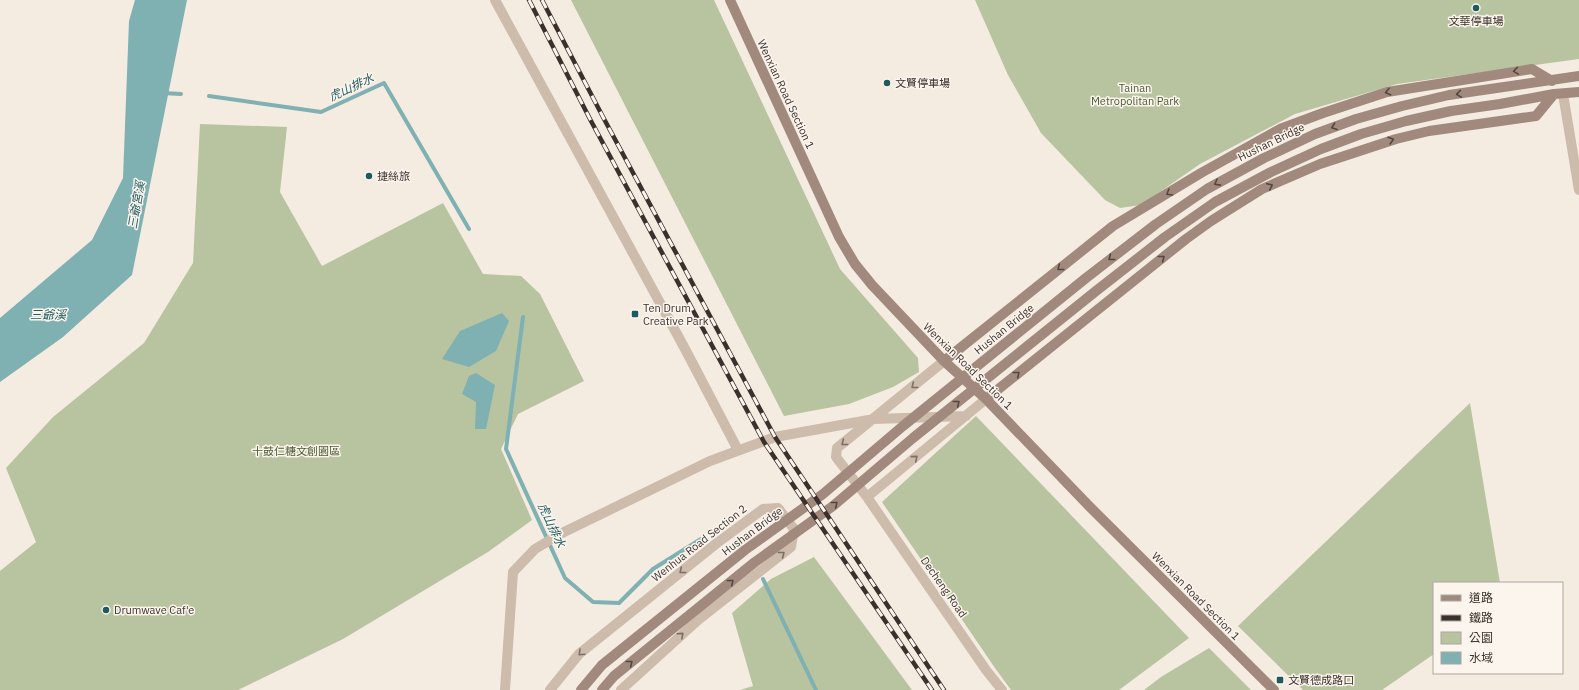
<svg xmlns="http://www.w3.org/2000/svg" width="1579" height="690" font-family="'IBM Plex Sans','Noto Sans TC',sans-serif">
	<rect width="100%" height="100%" fill="#f4ebe1"/>
	<path fill="#b8c4a0" d="M 571,0 L 714,0 L 840,269 L 918,358 L 919,372 L 893,387 L 849,404 L 784,416 Z
		M 975,0 L 1579,0 L 1579,59 L 1397,84 L 1295,114 L 1200,164 L 1141,205 L 1120,208 L 1105,200 L 1041,133 L 1008,75 Z
		M 200,124 L 287,127 L 280,192 L 322,266 L 443,203 L 483,274 L 521,276 L 540,294 L 584,381 L 518,414 L 501,449 L 532,520 L 488,552 L 343,639 L 238,690 L 0,690 L 0,571 L 36,542 L 6,468 L 53,417 L 144,343 L 193,263 Z
		M 1470,403 L 1500,583 L 1434,583 L 1434,654 L 1382,690 L 1303,690 L 1238,626 Z
		M 976,416 L 1189,638 L 1119,690 L 1011,690 L 995,668 L 882,502 Z
		M 814,557 L 912,690 L 740,690 L 753,686 L 732,613 L 771,579 Z
		M 1209,648 L 1251,690 L 1144,690 L 1161,677 Z"/>
	<path fill="#7fb0b2" d="M 135,0 L 187,0 L 132,275 L 63,337 L 0,382 L 0,318 L 92,240 L 123,178 L 129,21 Z
		M 502,313 L 509,321 L 496,351 L 469,367 L 442,359 L 460,331 Z
		M 476,373 L 495,385 L 486,429 L 475,429 L 476,402 L 462,394 L 469,376 Z"/>
	<g fill="none" stroke-linecap="round" stroke-linejoin="round">
		<path stroke="#7fb0b2" stroke-width="4" d="M 163,93 L 181,94
			M 209,96 L 321,112 L 384,83 L 469,229
			M 523,317 L 506,449 L 565,578 L 593,602 L 619,603 L 653,569 L 701,539
			M 763,579 L 816,690"/>
		<path stroke="#cdbbac" stroke-width="10" d="M 495,0 L 684,347 L 738,450
			M 1563,94 L 1579,190
			M 944,361 L 837,448 L 836,457 L 867,497 L 986,399
			M 867,497 L 986,670 L 1002,690
			M 505,690 L 513,572 L 535,549 L 560,534 L 710,461 L 775,437 L 874,419 L 966,416
			M 550,690 L 579,654 L 717,543 L 763,509 L 778,508 L 794,529 L 791,547 L 698,620 L 621,690"/>
		<path stroke="#a18a7d" stroke-width="10" d="M 730,0 L 839,237 L 855,264 L 872,285 L 944,361 L 986,399 L 1089,506 L 1274,690
			M 944,361 L 1113,226 L 1201,173 L 1280,129 L 1323,113 L 1387,92 L 1532,69 L 1552,81
			M 986,399 L 1186,239 L 1211,221 L 1262,189 L 1320,164 L 1396,139 L 1429,131 L 1536,116 L 1554,94
			M 581,690 L 602,665 L 745,550 L 823,494 L 903,426 L 1086,278 L 1156,224 L 1207,189 L 1264,158 L 1315,134 L 1356,119 L 1402,106 L 1449,95 L 1579,76
			M 602,690 L 614,676 L 755,562 L 833,506 L 913,438 L 1096,291 L 1165,237 L 1215,202 L 1271,172 L 1321,149 L 1361,134 L 1406,121 L 1451,111 L 1500,104 L 1554,94 L 1579,92"/>
		<g stroke="#3b302b" stroke-width="4.5">
			<path id="rail" d="M 529,0 L 591,121 L 764,442 L 932,690
				M 542,0 L 603,117 L 775,437 L 944,690"/>
		</g>
		<use href="#rail" stroke="#fbf5ee" stroke-width="3" stroke-dasharray="9" stroke-linecap="butt"/>
	</g>
	<defs><path id="oneway-chevron" d="M-2-3.5L2.5 0L-2 3.5" fill="none" stroke-width="1.6" stroke-linecap="round" stroke-linejoin="round"/></defs>
	<g stroke="#544640">
		<use href="#oneway-chevron" transform="translate(1516 71) rotate(171)"/>
		<use href="#oneway-chevron" transform="translate(1388 92) rotate(167)"/>
		<use href="#oneway-chevron" transform="translate(1459 94) rotate(172)"/>
		<use href="#oneway-chevron" transform="translate(1334 127) rotate(160)"/>
		<use href="#oneway-chevron" transform="translate(1391 140) rotate(-17)"/>
		<use href="#oneway-chevron" transform="translate(1217 183) rotate(151)"/>
		<use href="#oneway-chevron" transform="translate(1270 186) rotate(-25)"/>
		<use href="#oneway-chevron" transform="translate(1169 193) rotate(149)"/>
		<use href="#oneway-chevron" transform="translate(1111 258) rotate(142)"/>
		<use href="#oneway-chevron" transform="translate(1162 258) rotate(-39)"/>
		<use href="#oneway-chevron" transform="translate(1060 268) rotate(141)"/>
		<use href="#oneway-chevron" transform="translate(1017 374) rotate(-39)"/>
		<use href="#oneway-chevron" transform="translate(957 403) rotate(-39)"/>
		<use href="#oneway-chevron" transform="translate(835 504) rotate(-39)"/>
		<use href="#oneway-chevron" transform="translate(731 582) rotate(-39)"/>
		<use href="#oneway-chevron" transform="translate(630 663) rotate(-39)"/>
	</g>
	<g stroke="#7d6f65">
		<use href="#oneway-chevron" transform="translate(914 386) rotate(141)"/>
		<use href="#oneway-chevron" transform="translate(844 443) rotate(142)"/>
		<use href="#oneway-chevron" transform="translate(915 458) rotate(-40)"/>
		<use href="#oneway-chevron" transform="translate(782 554) rotate(-38)"/>
		<use href="#oneway-chevron" transform="translate(682 571) rotate(141)"/>
		<use href="#oneway-chevron" transform="translate(681 635) rotate(-42)"/>
		<use href="#oneway-chevron" transform="translate(581 653) rotate(137)"/>
	</g>
	<g fill="#1f5a5e" stroke="#fbf5ee" stroke-width="1.5">
		<circle cx="1476" cy="8" r="4"/>
		<circle cx="887" cy="83" r="4"/>
		<circle cx="369" cy="176" r="4"/>
		<rect x="631" y="310" width="8" height="8" rx="2"/>
		<circle cx="106" cy="610" r="4"/>
		<rect x="1276" y="676" width="8" height="8" rx="2"/>
	</g>
	<g text-anchor="middle" dominant-baseline="central" stroke-width="3" stroke-linejoin="round" paint-order="stroke">
		<g font-size="11" fill="#3b302b" stroke="#fbf5ee" text-anchor="start">
			<text x="1476" y="21" text-anchor="middle">文華停車場</text>
			<text x="895" y="83">文賢停車場</text>
			<text x="377" y="176">捷絲旅</text>
			<text x="643" y="308">Ten Drum<tspan x="643" dy="13">Creative Park</tspan></text>
			<text x="114" y="610">Drumwave Caf'e</text>
			<text x="1288" y="680">文賢德成路口</text>
		</g>
		<g font-size="11" fill="#4a5a2e" stroke="#fbf5ee">
			<text x="1135" y="88">Tainan<tspan x="1135" dy="13">Metropolitan Park</tspan></text>
			<text x="296" y="451">十鼓仁糖文創園區</text>
		</g>
		<g font-size="11" fill="#3b302b" stroke="#fbf5ee">
			<text transform="translate(786 94) rotate(65)">Wenxian Road Section 1</text>
			<text transform="translate(1271 142) rotate(-26)">Hushan Bridge</text>
			<text transform="translate(1004 329) rotate(-39)">Hushan Bridge</text>
			<text transform="translate(968 366) rotate(44)">Wenxian Road Section 1</text>
			<text transform="translate(752 531) rotate(-37)">Hushan Bridge</text>
			<text transform="translate(699 543) rotate(-38)">Wenhua Road Section 2</text>
			<text transform="translate(944 587) rotate(55)">Decheng Road</text>
			<text transform="translate(1196 596) rotate(45)">Wenxian Road Section 1</text>
		</g>
		<g font-size="12" font-style="italic" fill="#1f5a5e" stroke="#fbf5ee">
			<text transform="translate(351 87) rotate(-25)">虎山排水</text>
			<text transform="translate(136 205) rotate(-80)">三爺宮溪</text>
			<text x="48" y="314">三爺溪</text>
			<text transform="translate(552 525) rotate(65)">虎山排水</text>
		</g>
	</g>
	<rect x="1433" y="582" width="130" height="92" fill="#fbf5ee" stroke="#aea6a0"/>
	<rect x="1441" y="595" width="20" height="6" fill="#a18a7d" stroke="#aea6a0"/>
	<text x="1469" y="602" font-size="12" fill="#3b302b">道路</text>
	<rect x="1441" y="615" width="20" height="6" fill="#3b302b" stroke="#aea6a0"/>
	<text x="1469" y="622" font-size="12" fill="#3b302b">鐵路</text>
	<rect x="1441" y="632" width="20" height="12" fill="#b8c4a0" stroke="#aea6a0"/>
	<text x="1469" y="642" font-size="12" fill="#3b302b">公園</text>
	<rect x="1441" y="652" width="20" height="12" fill="#7fb0b2" stroke="#aea6a0"/>
	<text x="1469" y="662" font-size="12" fill="#3b302b">水域</text>
</svg>
